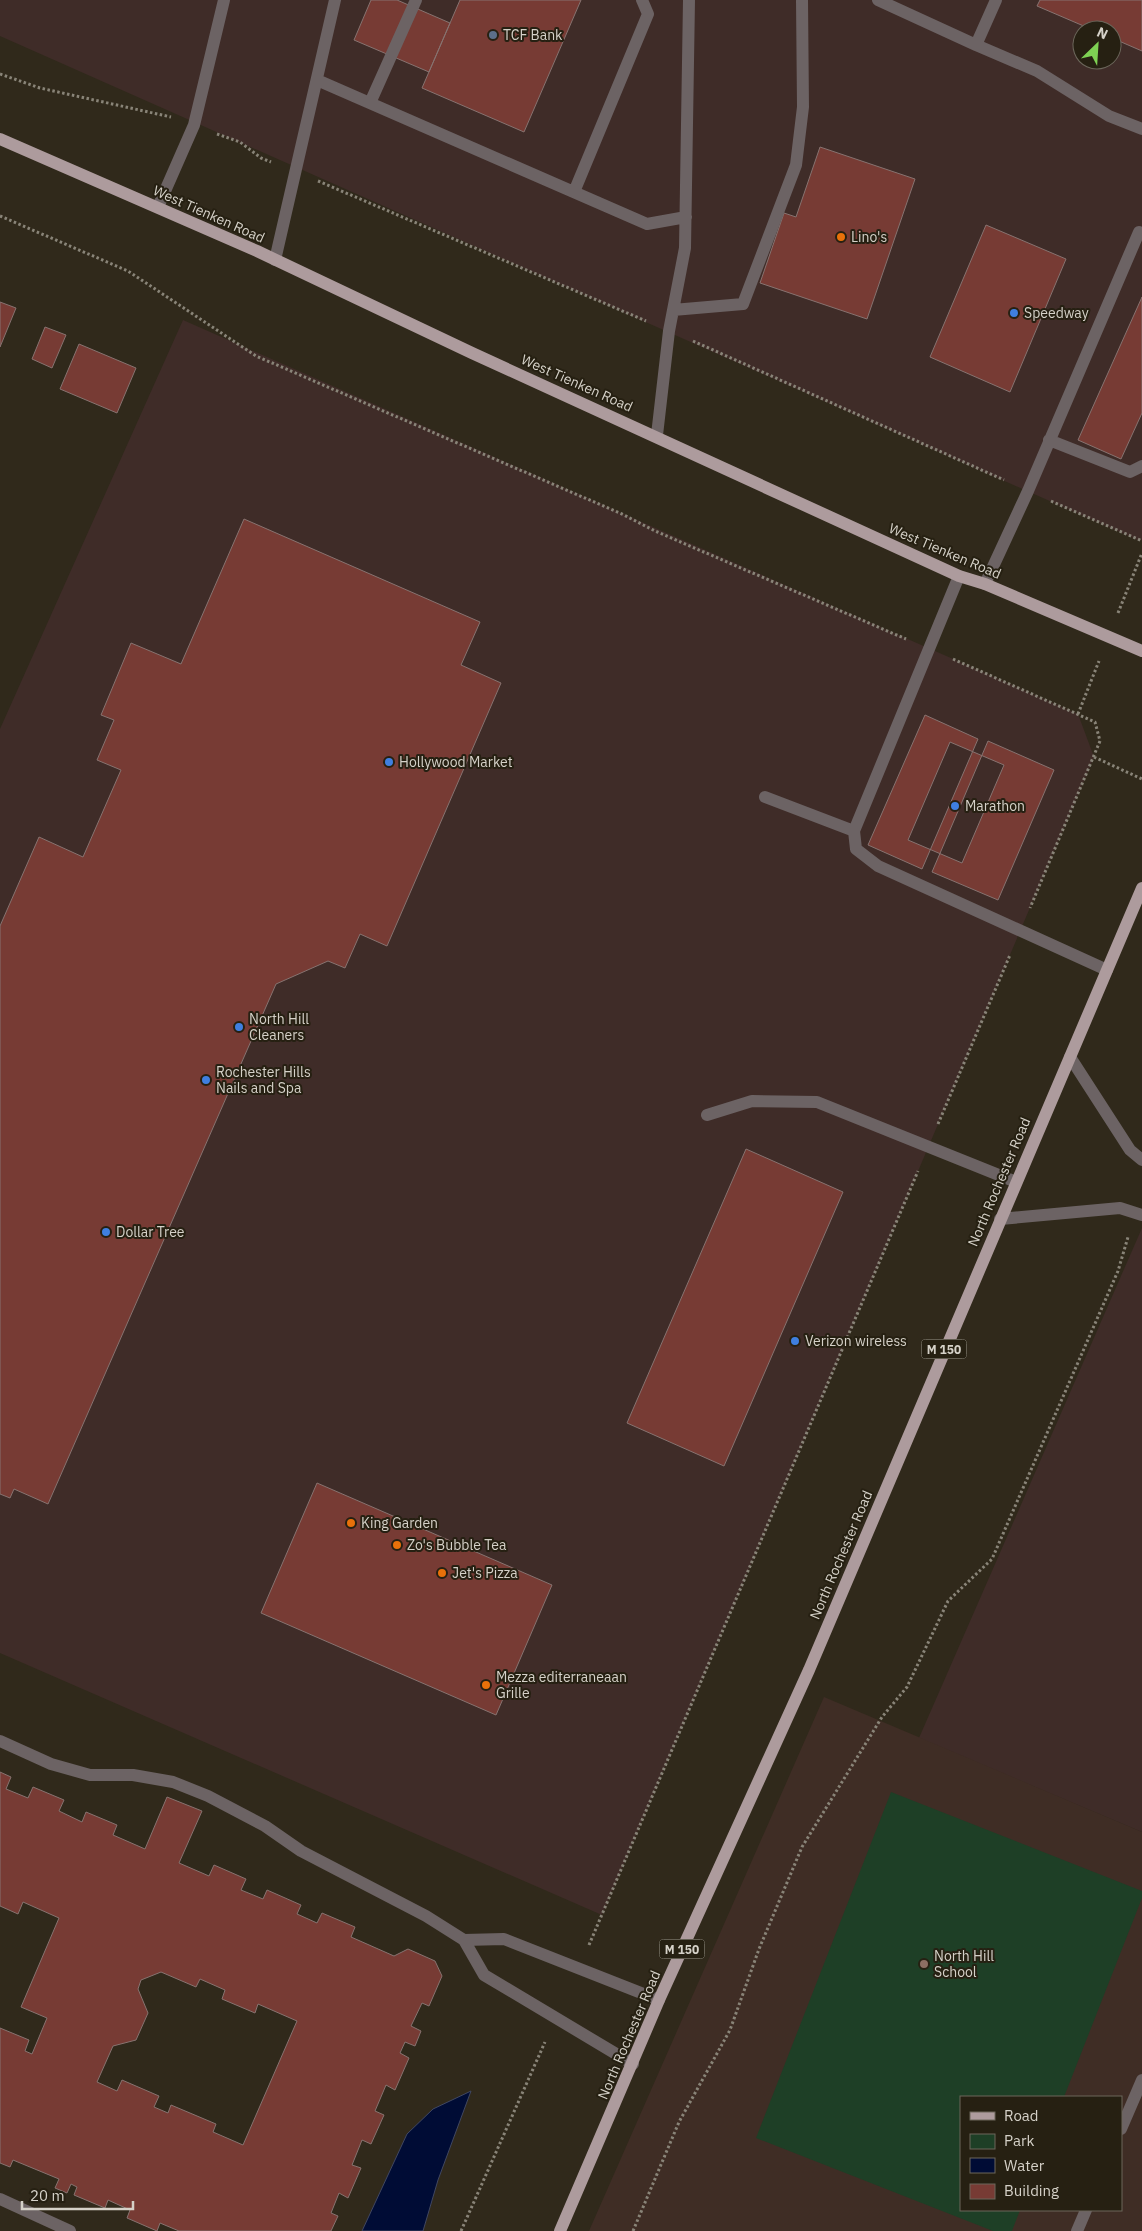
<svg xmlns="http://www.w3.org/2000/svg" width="1142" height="2231" font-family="'IBM Plex Sans',sans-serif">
	<rect width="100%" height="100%" fill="#30291b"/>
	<path fill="#3f2c28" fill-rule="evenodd" d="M 0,0 L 1142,0 L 1142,539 L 1140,541 L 0,36 ZM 1082,30 L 1112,30 L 1112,60 L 1082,60 Z
		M 183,320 L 1078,714 L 1094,757 L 602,1915 L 0,1653 L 0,729 Z
		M 1142,1228 L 1142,1832 L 919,1738 Z"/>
	<path fill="#3f2d25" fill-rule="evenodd" d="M 824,1697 L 1142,1832 L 1142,2231 L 589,2231 ZM 961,2097 L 1121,2097 L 1121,2210 L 961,2210 Z"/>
	<path fill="#1e3f26" d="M 891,1792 L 1142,1891 L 1142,1898 L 1064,2097 L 961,2097 L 961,2210 L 1020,2210 L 1012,2231 L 993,2231 L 756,2138 Z"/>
	<path fill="#000c35" stroke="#404761" d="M 471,2091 L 438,2180 L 423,2231 L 362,2231 L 407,2134 L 433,2109 Z"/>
	<path fill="#773b34" stroke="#877370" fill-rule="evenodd" d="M 371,0 L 397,0 L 450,23 L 429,72 L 354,40 Z
		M 460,0 L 581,0 L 524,132 L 422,88 Z
		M 1040,0 L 1142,0 L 1142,51 L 1112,38 L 1112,30 L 1093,30 L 1037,6 Z
		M 820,147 L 915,179 L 867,319 L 760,283 L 784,213 L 796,217 Z
		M 986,225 L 1066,259 L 1010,392 L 930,357 Z
		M 1142,297 L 1142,413 L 1121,459 L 1078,440 Z
		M 0,302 L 16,308 L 0,347 Z
		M 45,327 L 66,335 L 52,368 L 32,359 Z
		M 79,344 L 136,368 L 117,413 L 60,389 Z
		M 244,519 L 480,622 L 461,665 L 501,683 L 387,946 L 360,934 L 345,968 L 328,961 L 276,984 L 48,1504 L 14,1489 L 10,1498 L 0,1494 L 0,926 L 39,837 L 83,857 L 121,770 L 97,760 L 114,720 L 101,715 L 131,643 L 181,664 Z
		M 925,715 L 978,739 L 922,869 L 868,845 Z
		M 988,741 L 1054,770 L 998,900 L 932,872 Z
		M 950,742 L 1004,765 L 962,863 L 908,840 Z
		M 746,1149 L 843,1192 L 724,1466 L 627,1423 Z
		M 317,1483 L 552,1585 L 496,1715 L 261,1613 Z
		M 0,1772 L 11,1777 L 6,1789 L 28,1798 L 33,1787 L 64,1800 L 59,1811 L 82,1822 L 86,1812 L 117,1825 L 113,1835 L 145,1849 L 167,1797 L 202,1811 L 179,1863 L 209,1876 L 214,1865 L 246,1879 L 241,1890 L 263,1899 L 267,1890 L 301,1905 L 297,1914 L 317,1923 L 322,1913 L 355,1927 L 351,1937 L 394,1956 L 408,1949 L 435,1961 L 442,1976 L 429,2006 L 422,2003 L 411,2026 L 421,2031 L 415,2046 L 405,2042 L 400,2053 L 409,2058 L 395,2090 L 386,2085 L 375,2111 L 384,2115 L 371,2144 L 362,2140 L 352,2165 L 361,2168 L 348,2198 L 339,2193 L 331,2213 L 338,2216 L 331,2231 L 179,2231 L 160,2223 L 157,2231 L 127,2218 L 130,2210 L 108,2200 L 105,2208 L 74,2195 L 77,2187 L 71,2184 L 67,2193 L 55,2188 L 59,2179 L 13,2160 L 10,2167 L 0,2163 L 0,2028 L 29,2040 L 25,2051 L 32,2054 L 47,2018 L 21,2007 L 59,1918 L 23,1902 L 18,1914 L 0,1906 ZM 161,1972 L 196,1987 L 200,1979 L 225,1990 L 222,1999 L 255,2013 L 258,2004 L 297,2021 L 243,2145 L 213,2132 L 216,2124 L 171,2105 L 168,2113 L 154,2107 L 159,2096 L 122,2080 L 117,2091 L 97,2082 L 113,2046 L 136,2040 L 148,2013 L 138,1989 L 141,1980 Z"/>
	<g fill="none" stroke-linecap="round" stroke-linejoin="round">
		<path stroke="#898478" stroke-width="3" stroke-dasharray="2.5 2.5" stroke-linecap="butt" d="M 0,74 L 40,88 L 171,117
			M 217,134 L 240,142 L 261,158 L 271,162
			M 318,181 L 646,321
			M 0,216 L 128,271 L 256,356 L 622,514 L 655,531 L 906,639
			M 693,341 L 1004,480
			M 1051,501 L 1142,541
			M 1118,613 L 1142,553
			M 953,659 L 1095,722 L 1100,741 L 1030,908
			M 1078,714 L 1099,661
			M 1094,757 L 1142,779
			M 938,1124 L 1010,955
			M 589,1945 L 918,1171
			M 461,2231 L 545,2042
			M 633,2231 L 679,2122 L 730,2030 L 759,1949 L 802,1847 L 882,1717 L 907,1687 L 948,1601 L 992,1559 L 1118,1271 L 1128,1237"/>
		<path stroke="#6c6364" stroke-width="12" d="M 878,0 L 976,45 L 996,0
			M 976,45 L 1037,71 L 1109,116 L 1142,129
			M 317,80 L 647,224 L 686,217
			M 370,103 L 416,0
			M 574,192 L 648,14 L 642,0
			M 158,207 L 194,125 L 224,0
			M 275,260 L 335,0
			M 673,310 L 743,304 L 796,165 L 803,107 L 802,0
			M 657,435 L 669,331 L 685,248 L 689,0
			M 1049,440 L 1130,472 L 1142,466
			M 959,576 L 854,831 L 856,849 L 878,866 L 1107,970
			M 985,584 L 1028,491 L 1139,232 L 1142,233
			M 765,797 L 854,831
			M 1070,1057 L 1130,1150 L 1142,1160
			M 707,1115 L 752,1101 L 817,1102 L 1016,1182
			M 1000,1219 L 1120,1208 L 1142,1215
			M 0,1741 L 51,1764 L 90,1775 L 133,1775 L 173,1782 L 208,1796 L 265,1826 L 301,1851 L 426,1916 L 464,1940 L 484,1975 L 633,2064
			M 464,1940 L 504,1939 L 659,2000
			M 1121,2129 L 1142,2080
			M 0,2199 L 70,2231
			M 1077,2231 L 1086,2210"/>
		<path stroke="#ad9b9d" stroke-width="12" d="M 0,139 L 257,251 L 472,353 L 959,576 L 985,584 L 1142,651
			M 560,2231 L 659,2000 L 809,1670 L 1142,888"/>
	</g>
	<circle fill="#5c6f8a" stroke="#262012" stroke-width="2" cx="493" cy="35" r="5"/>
	<g fill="#e8710a" stroke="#262012" stroke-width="2">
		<circle cx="841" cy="237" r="5"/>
		<circle cx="351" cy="1523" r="5"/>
		<circle cx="397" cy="1545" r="5"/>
		<circle cx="442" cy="1573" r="5"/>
		<circle cx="486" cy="1685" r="5"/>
	</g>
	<g fill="#3f7fe0" stroke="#262012" stroke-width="2">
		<circle cx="1014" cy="313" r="5"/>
		<circle cx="389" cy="762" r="5"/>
		<circle cx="955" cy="806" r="5"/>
		<circle cx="239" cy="1027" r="5"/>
		<circle cx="206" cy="1080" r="5"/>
		<circle cx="106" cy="1232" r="5"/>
		<circle cx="795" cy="1341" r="5"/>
	</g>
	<circle fill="#8d6e63" stroke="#262012" stroke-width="2" cx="924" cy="1964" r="5"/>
	<g text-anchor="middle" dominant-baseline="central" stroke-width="4" stroke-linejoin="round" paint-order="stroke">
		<g fill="#262012" stroke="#a09c91" stroke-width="1">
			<rect x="921.5" y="1339.5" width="45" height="19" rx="4"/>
			<rect x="659.5" y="1939.5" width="45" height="19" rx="4"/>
		</g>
		<g font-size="12" font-weight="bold" fill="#d5d1c8">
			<text x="944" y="1349">M 150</text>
			<text x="682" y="1949">M 150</text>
		</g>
		<g font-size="14" fill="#d5d1c8" stroke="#262012" text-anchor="start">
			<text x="503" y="35">TCF Bank</text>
			<text x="851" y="237">Lino's</text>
			<text x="1024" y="313">Speedway</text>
			<text x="399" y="762">Hollywood Market</text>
			<text x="965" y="806">Marathon</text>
			<text x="249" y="1019">North Hill<tspan x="249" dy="16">Cleaners</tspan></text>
			<text x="216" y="1072">Rochester Hills<tspan x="216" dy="16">Nails and Spa</tspan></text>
			<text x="116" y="1232">Dollar Tree</text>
			<text x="805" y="1341">Verizon wireless</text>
			<text x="361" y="1523">King Garden</text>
			<text x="407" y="1545">Zo's Bubble Tea</text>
			<text x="452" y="1573">Jet's Pizza</text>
			<text x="496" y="1677">Mezza editerraneaan<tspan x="496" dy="16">Grille</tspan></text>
			<text x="934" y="1956">North Hill<tspan x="934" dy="16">School</tspan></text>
		</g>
		<g font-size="14" fill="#d5d1c8" stroke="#262012">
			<text transform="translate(209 214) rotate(24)">West Tienken Road</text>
			<text transform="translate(577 383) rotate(24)">West Tienken Road</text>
			<text transform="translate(945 551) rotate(23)">West Tienken Road</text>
			<text transform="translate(999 1182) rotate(-67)">North Rochester Road</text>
			<text transform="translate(841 1555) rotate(-67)">North Rochester Road</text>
			<text transform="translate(629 2035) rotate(-67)">North Rochester Road</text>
		</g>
	</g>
	<rect x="960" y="2096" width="162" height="115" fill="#262012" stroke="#6c675b"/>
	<rect x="970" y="2112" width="25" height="8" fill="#ad9b9d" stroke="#6c675b"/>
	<text x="1004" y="2121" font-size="15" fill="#d5d1c8">Road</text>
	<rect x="970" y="2134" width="25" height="15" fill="#1e3f26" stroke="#6c675b"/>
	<text x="1004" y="2146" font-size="15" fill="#d5d1c8">Park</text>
	<rect x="970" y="2158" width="25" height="15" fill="#000c35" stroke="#6c675b"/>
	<text x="1004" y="2171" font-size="15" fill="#d5d1c8">Water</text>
	<rect x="970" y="2184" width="25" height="15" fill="#773b34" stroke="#6c675b"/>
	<text x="1004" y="2196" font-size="15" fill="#d5d1c8">Building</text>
	<g transform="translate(1097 45) rotate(25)"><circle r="24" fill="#262012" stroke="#6c675b"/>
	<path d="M0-4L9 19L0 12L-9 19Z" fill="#7ed153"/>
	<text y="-8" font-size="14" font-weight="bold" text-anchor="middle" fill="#d5d1c8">N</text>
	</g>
	<path d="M22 2201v8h111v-8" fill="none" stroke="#d5d1c8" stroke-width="2.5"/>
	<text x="30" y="2201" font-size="15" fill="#d5d1c8" stroke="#262012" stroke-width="4" paint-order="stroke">20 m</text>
</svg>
